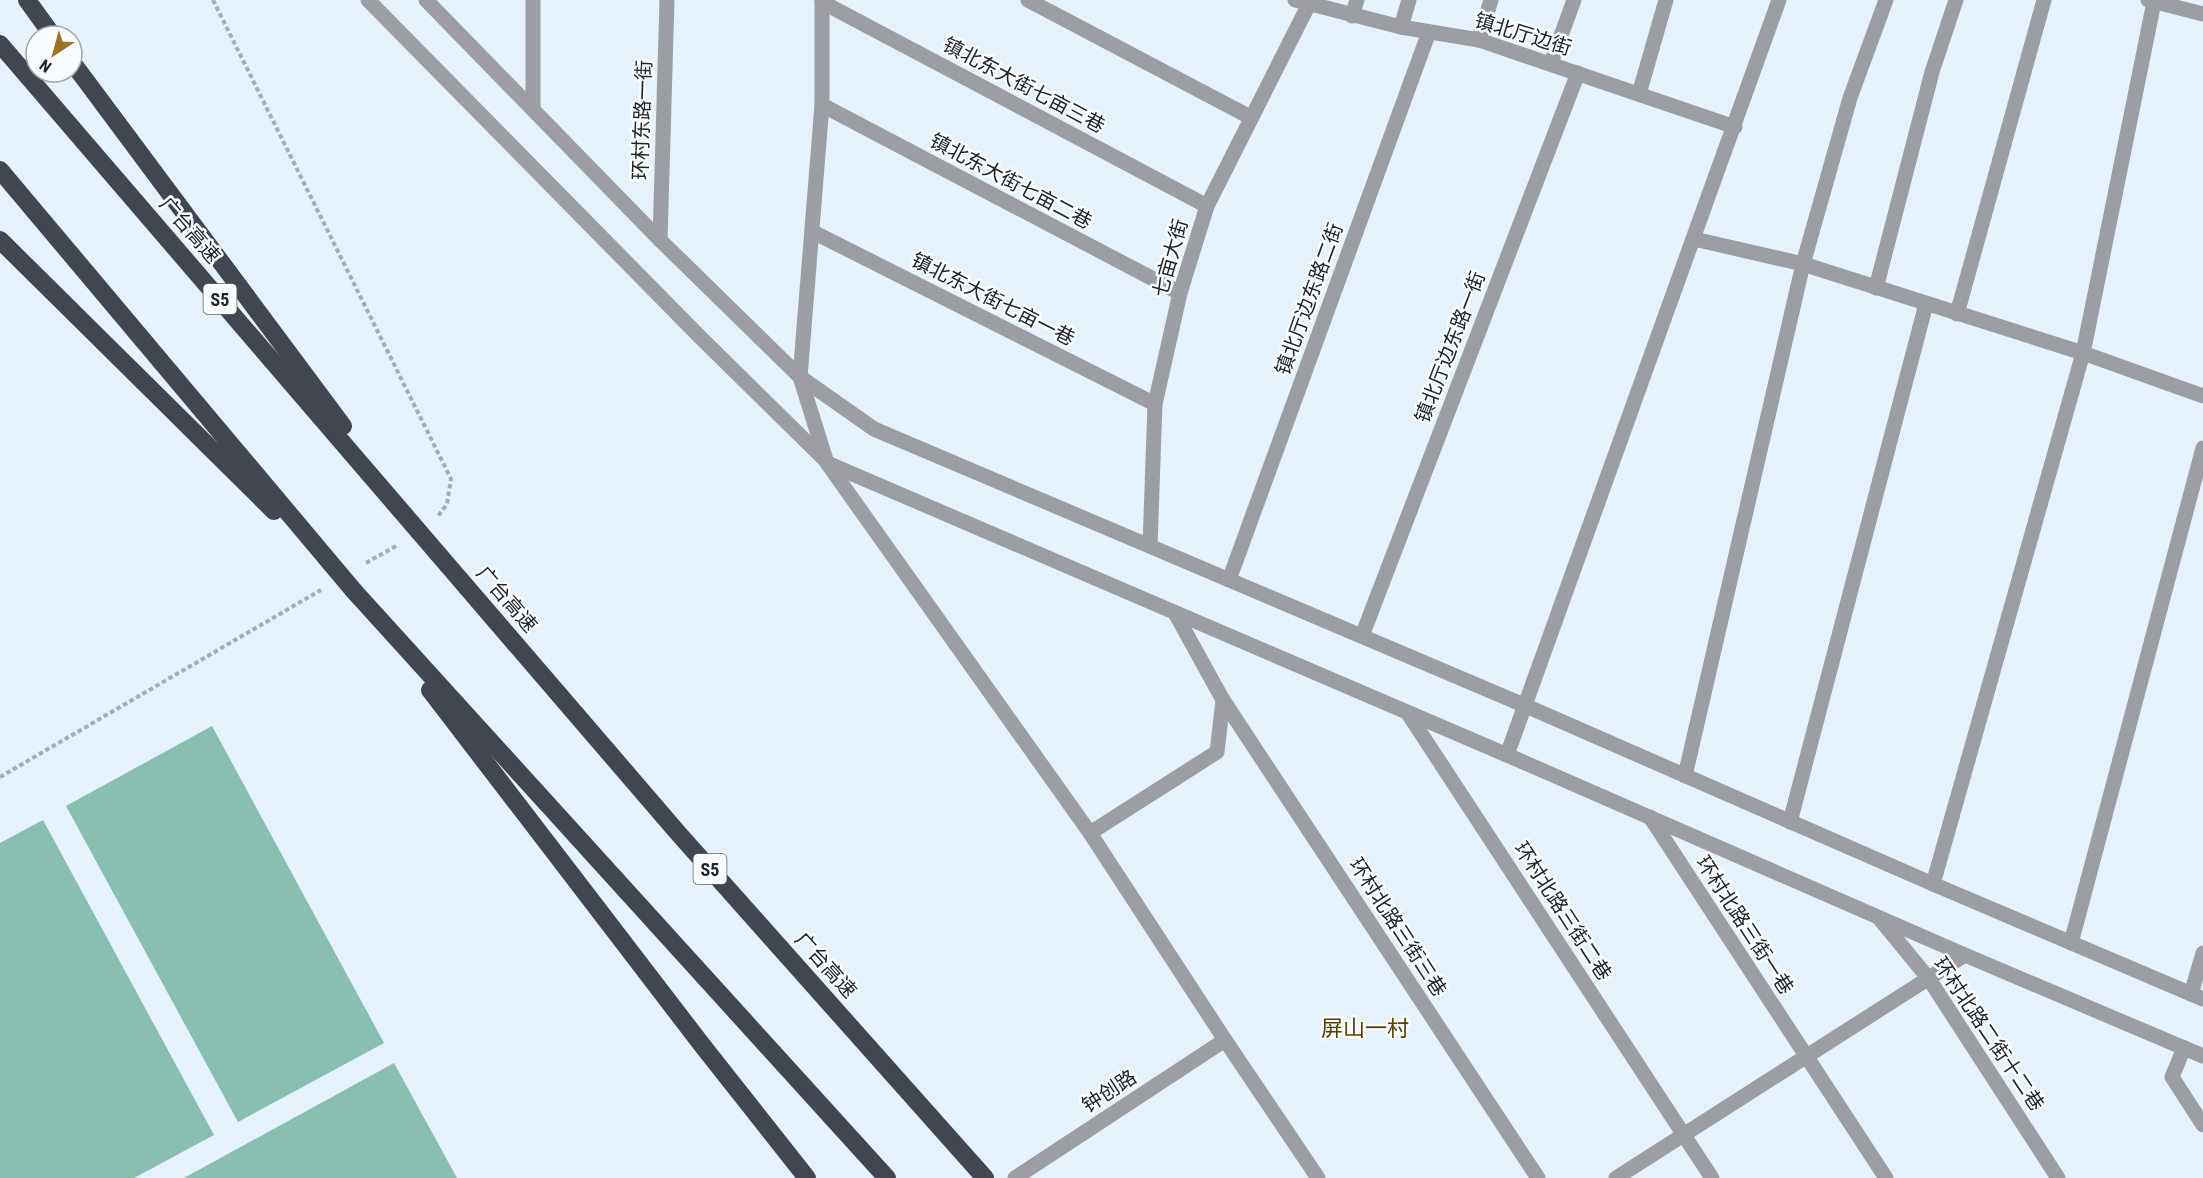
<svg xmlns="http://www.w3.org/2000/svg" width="2203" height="1178" font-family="'Roboto Condensed','Noto Sans SC',sans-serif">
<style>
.water{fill:#88bfb1}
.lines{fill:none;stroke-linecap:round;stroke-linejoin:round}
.path{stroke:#a4aeb6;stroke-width:4;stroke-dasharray:4.5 3;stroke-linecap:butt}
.service{stroke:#9d9ea4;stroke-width:15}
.minor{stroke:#9d9ea4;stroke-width:15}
.tertiary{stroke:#9d9ea4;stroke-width:15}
.motorway{stroke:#424650;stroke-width:18}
.motorway-bridge{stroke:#424650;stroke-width:18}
.labels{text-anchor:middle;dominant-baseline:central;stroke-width:5;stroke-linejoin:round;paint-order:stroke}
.shield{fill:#fafdff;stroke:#616668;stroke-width:1.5}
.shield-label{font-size:18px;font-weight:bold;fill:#202528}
.street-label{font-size:20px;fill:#202528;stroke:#fafdff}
.quarter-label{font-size:22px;fill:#593f00;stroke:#fafdff}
</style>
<rect width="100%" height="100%" fill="#e5f1fb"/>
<!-- water -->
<g class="water">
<polygon points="212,726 384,1043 238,1122 66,806"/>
<polygon points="43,820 214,1135 134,1178 0,1178 0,843"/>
<polygon points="394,1063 457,1178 184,1178"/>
</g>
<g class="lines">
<!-- path -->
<g class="path">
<polyline points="213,0 451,479 447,504 438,516"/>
<polyline points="366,563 396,546"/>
<polyline points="0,777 321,590"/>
</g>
<!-- service -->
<g class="service">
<polyline points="533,0 533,109"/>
<polyline points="1028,0 1250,117"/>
<polyline points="822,2 1207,206"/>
<polyline points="1352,16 1357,0"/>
<polyline points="1401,27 1409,0"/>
<polyline points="1479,40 1491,0"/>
<polyline points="1551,63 1574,0"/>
<polyline points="1639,94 1666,0"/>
<polyline points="822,105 1180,293"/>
<polyline points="813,232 1155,404"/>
<polyline points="1694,239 1803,264 2083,353 2203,396"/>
<polyline points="660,240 667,0"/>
<polyline points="1876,288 1932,72 1956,0"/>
<polyline points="1957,314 2044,0"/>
<polyline points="1229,580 1429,32"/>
<polyline points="1362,636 1578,73"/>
<polyline points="1223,700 1538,1178"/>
<polyline points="1407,712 1712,1178"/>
<polyline points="1685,776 1803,264 1850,98 1886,0"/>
<polyline points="1650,817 1886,1178"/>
<polyline points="1790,822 1926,304"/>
<polyline points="1933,884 2083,353 2154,2"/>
<polyline points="1879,918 1929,979 2058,1178"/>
<polyline points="2071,943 2203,448"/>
<polyline points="2184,1048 2172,1077 2203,1125"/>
</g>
<!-- minor -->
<g class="minor">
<polyline points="822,0 822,105 800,377 874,429 1526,706 1933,884 2203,999"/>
<polyline points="1295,0 1401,27 1479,40 1735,127"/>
<polyline points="2148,0 2203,14"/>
<polyline points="827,463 1507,755 1965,955 2203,1056"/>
<polyline points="1150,546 1155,404 1180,293 1207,206 1309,4"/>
<polyline points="1507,755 1779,0"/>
<polyline points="1090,833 1217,752 1223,700 1175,613"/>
<polyline points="2191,994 2203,953"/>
<polyline points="1225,1040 1318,1178"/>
<polyline points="1616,1178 1965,955"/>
</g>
<!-- tertiary -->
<g class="tertiary">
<polyline points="368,0 700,337 825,460"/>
<polyline points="426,0 660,240 800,377 827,463 1090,833 1225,1040 1015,1178"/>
</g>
<!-- motorway -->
<g class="motorway">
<polyline points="27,0 53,36"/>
<polyline points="439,555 678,833 985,1178"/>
<polyline points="354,591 887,1178"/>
<polyline points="430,690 702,1045 807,1178"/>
</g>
<!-- motorway-bridge -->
<g class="motorway-bridge">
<polyline points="0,44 439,555"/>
<polyline points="72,62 343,426"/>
<polyline points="0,170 354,591"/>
<polyline points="0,240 274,511"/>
</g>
</g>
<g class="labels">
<!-- shield labels -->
<g class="shield">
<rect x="203.5" y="284" width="33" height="30" rx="4.5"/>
<rect x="693.5" y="854" width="33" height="30" rx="4.5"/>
</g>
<g class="shield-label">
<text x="220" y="299">S5</text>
<text x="710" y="869">S5</text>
</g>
<!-- street labels -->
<g class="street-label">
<text transform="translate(1523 34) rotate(17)">镇北厅边街</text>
<text transform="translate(1024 85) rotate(28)">镇北东大街七亩三巷</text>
<text transform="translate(642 120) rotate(-88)">环村东路一街</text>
<text transform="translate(1011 181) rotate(28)">镇北东大街七亩二巷</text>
<text transform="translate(190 230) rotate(49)">广台高速</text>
<text transform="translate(1170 258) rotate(-74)">七亩大街</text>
<text transform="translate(993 299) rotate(27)">镇北东大街七亩一巷</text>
<text transform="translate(1309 299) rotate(-70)">镇北厅边东路二街</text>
<text transform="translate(1450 347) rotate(-69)">镇北厅边东路一街</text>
<text transform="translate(507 599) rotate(49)">广台高速</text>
<text transform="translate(1563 911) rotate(57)">环村北路三街二巷</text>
<text transform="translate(1745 925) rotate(57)">环村北路三街一巷</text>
<text transform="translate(1398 927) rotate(57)">环村北路三街三巷</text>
<text transform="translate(826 965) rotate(48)">广台高速</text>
<text transform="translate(1989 1034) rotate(56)">环村北路二街十二巷</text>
<text transform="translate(1109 1091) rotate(-33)">钟创路</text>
</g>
<!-- quarter labels -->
<g class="quarter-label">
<text x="1365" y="1028">屏山一村</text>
</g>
</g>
<!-- north arrow -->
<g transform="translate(54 54) rotate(216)"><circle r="28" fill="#fafdff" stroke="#a3a7a9" stroke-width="1.5"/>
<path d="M0-4.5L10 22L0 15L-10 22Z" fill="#9b7521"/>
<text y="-9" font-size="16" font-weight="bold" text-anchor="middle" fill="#202528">N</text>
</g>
</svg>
